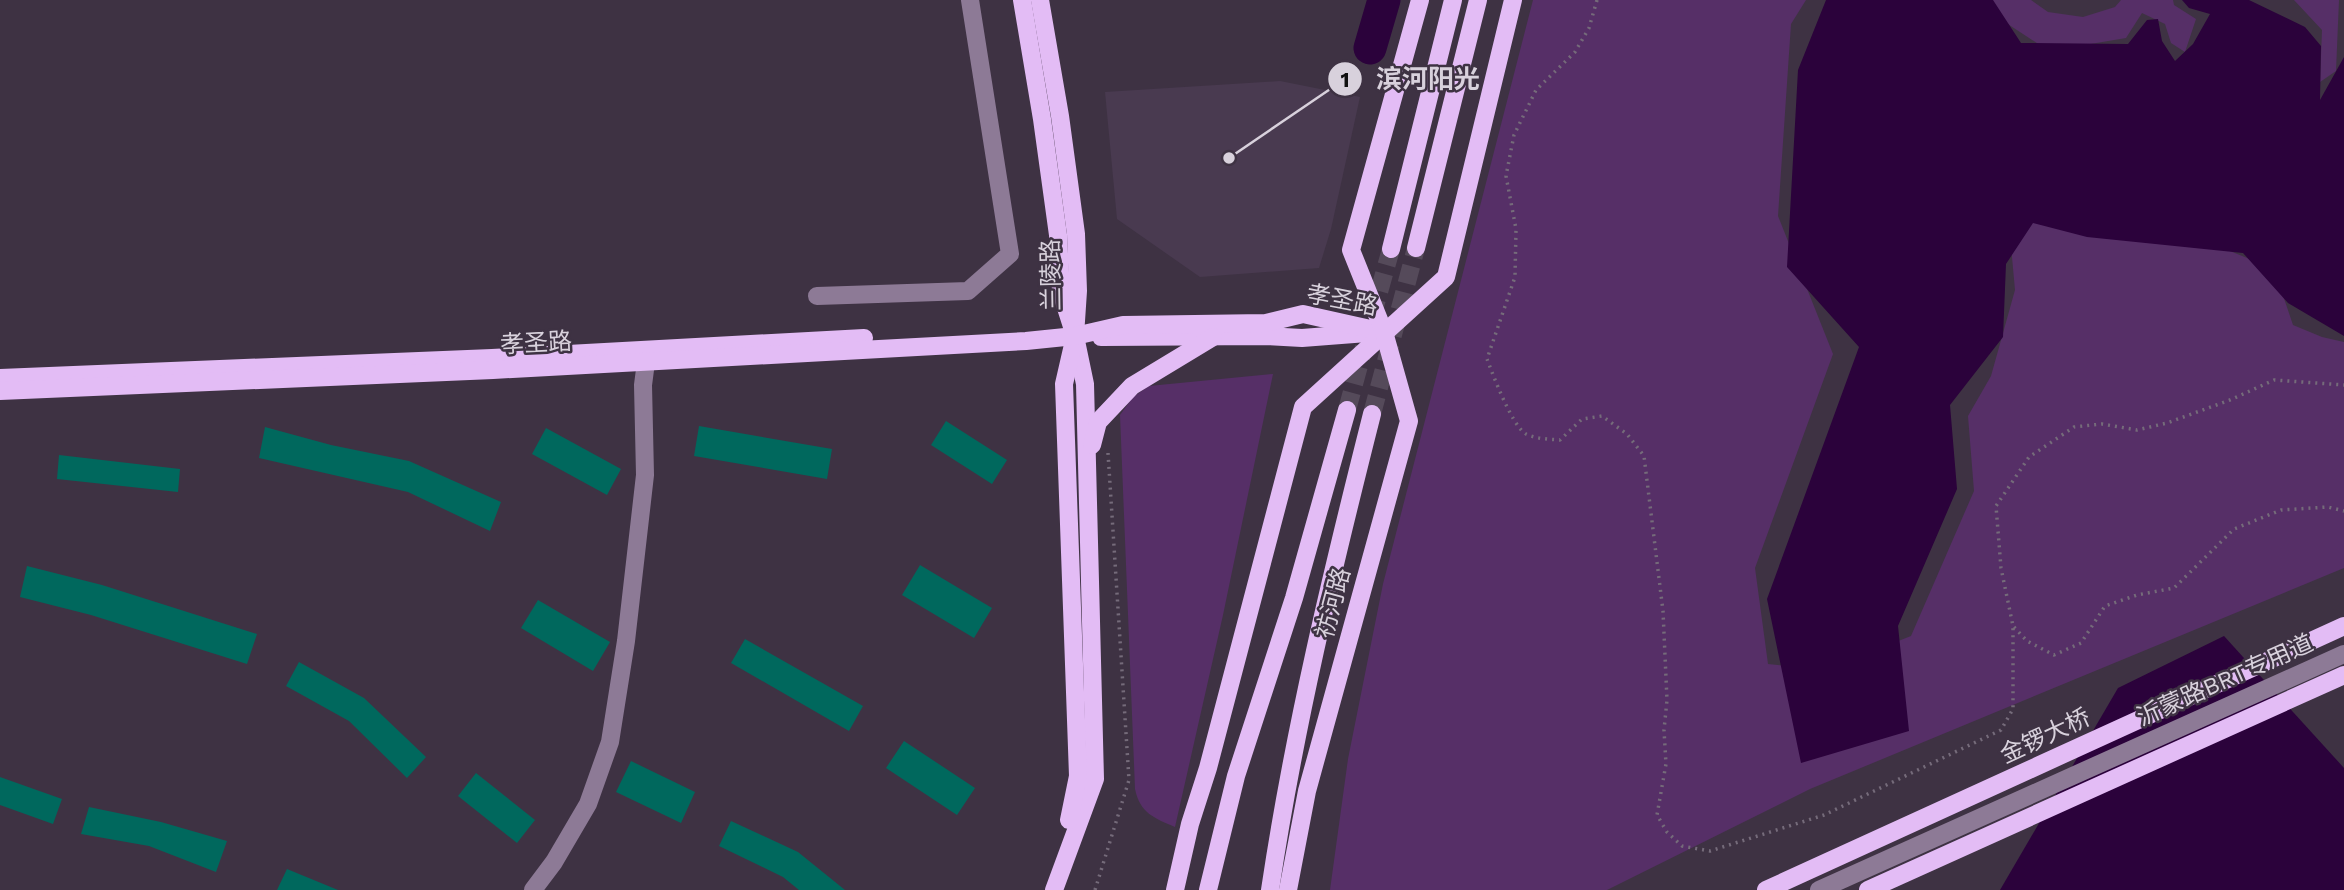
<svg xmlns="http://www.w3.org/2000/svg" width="2344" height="890" font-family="'Work Sans','Noto Sans SC',sans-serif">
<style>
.built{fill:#493a50}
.green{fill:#562f67}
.water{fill:#2b023b}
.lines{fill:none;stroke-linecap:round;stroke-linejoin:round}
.river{stroke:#2b023b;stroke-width:33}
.building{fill:#00685d}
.major-tunnel{stroke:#554a5a;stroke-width:18;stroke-dasharray:18 9;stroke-linecap:butt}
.path{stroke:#756b7a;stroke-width:3.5;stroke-dasharray:2 5;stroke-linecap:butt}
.minor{stroke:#8d7a96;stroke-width:18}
.major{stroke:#e3bcf5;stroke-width:18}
.labels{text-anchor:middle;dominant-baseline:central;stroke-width:5;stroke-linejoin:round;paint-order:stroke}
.street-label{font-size:24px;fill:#d8d1dc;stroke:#3e3243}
.leader{fill:none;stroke:#d8d1dc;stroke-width:2.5}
.callout-dot{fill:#d8d1dc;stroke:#3e3243;stroke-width:2.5}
.mark-label{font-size:21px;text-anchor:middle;font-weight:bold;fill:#111}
.callout-label{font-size:26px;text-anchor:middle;font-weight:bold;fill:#d8d1dc;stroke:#3e3243;stroke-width:5;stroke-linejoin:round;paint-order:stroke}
</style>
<rect width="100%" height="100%" fill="#3e3243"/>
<!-- built -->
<polygon class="built" points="1280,81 1360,97 1331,229 1319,268 1200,277 1117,219 1105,92"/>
<!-- green -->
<g class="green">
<polygon points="1533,0 1806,0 1791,24 1778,216 1833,354 1755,568 1768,664 1825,670 1911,636 1974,491 1968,416 1991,376 2015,290 2010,235 2029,209 2149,218 2274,269 2293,325 2322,337 2344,342 2344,568 1810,789 1607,890 1330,890 1348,759 1383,584"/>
<polygon points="1985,0 2031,0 2048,12 2083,17 2115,7 2121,0 2173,0 2174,5 2196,19 2185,52 2171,43 2165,24 2142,13 2126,38 2049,51 1988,11"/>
<polygon points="2294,0 2339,0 2336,71 2320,82 2322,30"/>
<path d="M 1273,374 L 1223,615 L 1175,827 C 1154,818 1140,813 1135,789 L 1120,415 L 1133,397 L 1149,386 Z"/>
</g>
<!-- water -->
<g class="water">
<polygon points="1826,0 1993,0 2021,43 2128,44 2147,20 2158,19 2162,41 2175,61 2193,44 2210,14 2189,8 2182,0 2249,0 2305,27 2321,46 2320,100 2344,57 2344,336 2288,303 2243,253 2087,237 2033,223 2006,264 2003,337 1950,405 1957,489 1898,626 1909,731 1801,763 1767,599 1859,347 1787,267 1798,70"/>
<polygon points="2224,636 2344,768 2344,890 2000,890 2118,688"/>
</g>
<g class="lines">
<!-- river -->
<polyline class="river" points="1370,48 1384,0"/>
</g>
<!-- building -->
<g class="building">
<polygon points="946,421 1007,460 992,484 931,445"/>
<polygon points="699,426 832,449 827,479 694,456"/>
<polygon points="265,427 331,445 409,461 501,502 490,531 408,492 259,458"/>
<polygon points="546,428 621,469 607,495 532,454"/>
<polygon points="59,455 180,469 178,492 57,479"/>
<polygon points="920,565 992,608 974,638 902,595"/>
<polygon points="27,566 102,585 257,634 247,664 91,615 20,597"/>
<polygon points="538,600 610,642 593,671 521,628"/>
<polygon points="745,639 863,706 849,731 731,663"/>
<polygon points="299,662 364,698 426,757 407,778 349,721 286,686"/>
<polygon points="904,741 975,788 957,815 886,768"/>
<polygon points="631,761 695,792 681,823 616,792"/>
<polygon points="476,773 535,820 517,843 458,796"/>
<polygon points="0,777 62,799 53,824 0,805"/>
<polygon points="89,807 161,822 227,841 216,872 149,846 81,834"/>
<polygon points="731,821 798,852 845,890 799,890 783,877 719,846"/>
<polygon points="287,869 338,890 277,890"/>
</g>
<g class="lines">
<!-- major-tunnel -->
<g class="major-tunnel">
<polyline points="1372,317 1391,249"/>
<polyline points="1347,410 1364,347"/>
<polyline points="1372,414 1416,248"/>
</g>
<!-- path -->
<g class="path">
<path d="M 1597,0 L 1589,28 L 1575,52 L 1536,90 L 1514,135 L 1506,176 L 1516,229 L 1515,277 L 1487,359 C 1493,375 1512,426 1526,434 C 1536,439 1548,439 1560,440 L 1582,419 L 1602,416 L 1627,434 L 1644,456 L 1663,611 L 1667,700 L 1664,730 L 1666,764 L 1657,815 L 1667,832 L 1682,846 L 1710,851 L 1824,815 L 2001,730 L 2013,709 L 2013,626 L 2001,568 L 1996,506 L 2029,457 L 2074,427 L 2102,424 L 2137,430 L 2167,423 L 2230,400 L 2274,380 L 2344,385"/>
<polyline points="2014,627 2027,641 2054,655 2081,643 2105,606 2137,595 2174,588 2234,529 2281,510 2328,507 2344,511"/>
<polyline points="1095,890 1129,780 1108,453"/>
</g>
<!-- minor -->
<g class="minor">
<polyline points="817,296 968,291 1010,254 970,0"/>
<polyline points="533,890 554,862 588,804 610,742 626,641 645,475 643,385 646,362"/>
<polyline points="1819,890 2344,654"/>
</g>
<!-- major -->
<g class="major">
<polyline points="1022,0 1042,119 1058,235 1061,292 1075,336 1085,384 1095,779 1054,890"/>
<polyline points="1040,0 1060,116 1076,234 1078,291 1075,336 1064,384 1078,776 1069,820"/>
<polyline points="1416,248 1478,0"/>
<polyline points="1391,249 1453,0"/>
<polyline points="1101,337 1266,336 1302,338 1367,333"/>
<polyline points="0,378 492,358 864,338"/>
<polyline points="0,391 493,370 1026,341 1075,336 1123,325 1266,323 1303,314 1384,332"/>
<polyline points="1092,445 1098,422 1132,386 1213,337"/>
<polyline points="1175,890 1190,824 1208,768 1303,407 1446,277 1513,0"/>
<polyline points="1208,890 1236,776 1294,598 1347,410"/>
<path d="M 1270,890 C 1294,729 1332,572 1372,414"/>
<polyline points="1288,890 1307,791 1409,421 1384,332 1351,250 1420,0"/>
<polyline points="1766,890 2344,626"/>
<polyline points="1868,890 2344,675"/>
</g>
</g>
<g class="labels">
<!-- street labels -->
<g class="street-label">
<text transform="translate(1051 275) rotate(-91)">兰陵路</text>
<text transform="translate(1342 300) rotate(11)">孝圣路</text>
<text transform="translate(536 343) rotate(-3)">孝圣路</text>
<text transform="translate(1333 603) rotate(-75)">祊河路</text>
<text transform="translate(2225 680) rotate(-24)">沂蒙路BRT专用道</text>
<text transform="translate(2045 736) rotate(-25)">金锣大桥</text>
</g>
</g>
<!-- callouts -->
<path class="leader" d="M1229 158L1345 79"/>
<g class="callout-dot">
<circle cx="1229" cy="158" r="7"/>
<circle cx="1345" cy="79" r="18"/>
</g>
<g class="mark-label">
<text x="1345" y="87">1</text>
</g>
<g class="callout-label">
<text x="1428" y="88">滨河阳光</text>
</g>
</svg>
